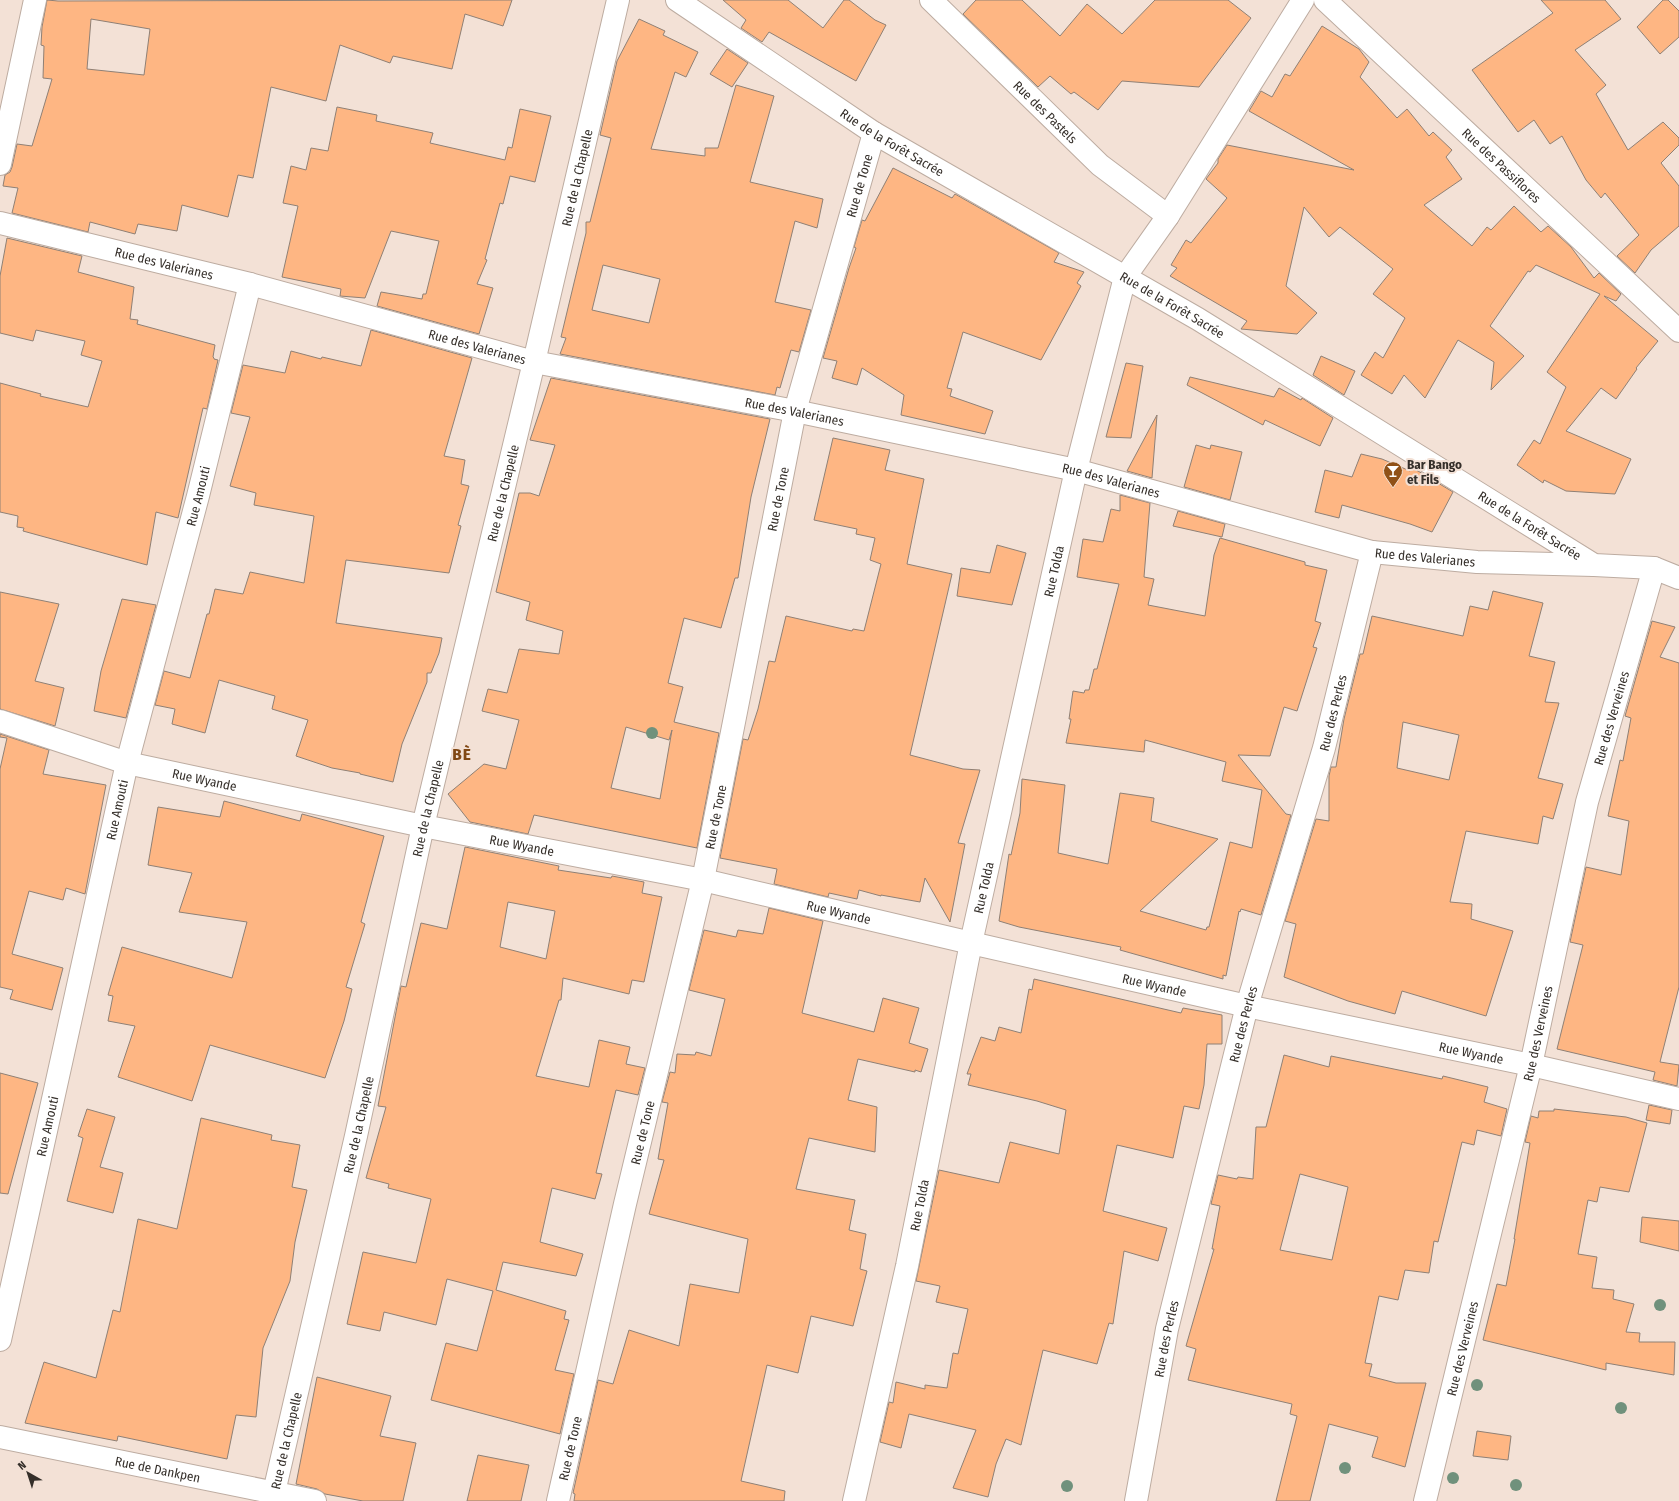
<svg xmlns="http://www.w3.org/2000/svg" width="1679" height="1501" font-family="'Fira Sans Condensed',sans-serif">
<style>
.building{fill:#feb683;stroke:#8f8075;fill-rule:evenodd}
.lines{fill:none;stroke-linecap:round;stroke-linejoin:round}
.street-casing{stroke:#bdaca1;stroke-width:24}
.street{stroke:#fff;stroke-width:22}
.tree{fill:#70917c}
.labels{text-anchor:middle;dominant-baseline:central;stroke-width:4;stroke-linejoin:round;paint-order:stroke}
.street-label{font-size:13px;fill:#352f2a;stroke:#f3e1d6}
.poi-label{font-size:13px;font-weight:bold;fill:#352f2a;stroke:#f3e1d6;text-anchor:start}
.district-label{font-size:17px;font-weight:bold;letter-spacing:1px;fill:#804713;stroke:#f3e1d6}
</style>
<rect width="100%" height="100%" fill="#f3e1d6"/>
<!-- building -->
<g class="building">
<path d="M 47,0 L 58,1 L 512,0 L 503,26 L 465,14 L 452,69 L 393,56 L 390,63 L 340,45 L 326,101 L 271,87 L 253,178 L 238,175 L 228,217 L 182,205 L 177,231 L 138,224 L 135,234 L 90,222 L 88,232 L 12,213 L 18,188 L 3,186 L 5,175 L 10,172 L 12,167 L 17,144 L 32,146 L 52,79 L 43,78 L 44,46 L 41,45 L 42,27 ZM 91,19 L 150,29 L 144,75 L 87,69 Z"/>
<polygon points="723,0 788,0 823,28 844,0 849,0 875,20 886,25 856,81 769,32 762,42 741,28 746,20"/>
<polygon points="976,0 1022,0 1060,36 1087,4 1122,34 1155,0 1228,0 1251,18 1199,87 1122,81 1098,110 1074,92 1071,94 1050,76 1038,87 963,14"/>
<polygon points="1541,0 1605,0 1621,19 1575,50 1606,85 1596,94 1628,150 1663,122 1679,138 1679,145 1661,163 1679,186 1679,226 1651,250 1635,273 1617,256 1639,235 1605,193 1601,198 1586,180 1562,136 1550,144 1534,120 1518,132 1472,70 1553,13"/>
<polygon points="1663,0 1668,0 1679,11 1679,37 1660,54 1637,27"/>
<path d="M 639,19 L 665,31 L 663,35 L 698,52 L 686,77 L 675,72 L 651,149 L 705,156 L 705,148 L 718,148 L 736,85 L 774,96 L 750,182 L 823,199 L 817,228 L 795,221 L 775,302 L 811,310 L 799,352 L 791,350 L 780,388 L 777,387 L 775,395 L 560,354 L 566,338 L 561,337 L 586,233 L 586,222 L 590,222 L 611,138 L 600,135 L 617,61 ZM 603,265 L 660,279 L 649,323 L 592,310 Z"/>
<polygon points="1322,26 1359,49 1369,62 1360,77 1397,118 1407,109 1429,136 1433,132 1452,150 1446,157 1462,179 1424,205 1472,246 1487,227 1491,230 1514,206 1541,232 1548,226 1571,247 1594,278 1599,273 1621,294 1616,301 1604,296 1658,341 1636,368 1637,369 1616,399 1601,388 1566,431 1631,459 1615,494 1566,491 1544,480 1543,483 1517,465 1534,440 1540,444 1566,387 1547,372 1600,294 1536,265 1530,272 1528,271 1490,326 1524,356 1491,390 1494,362 1458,340 1425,398 1404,375 1392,394 1361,375 1375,352 1383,358 1405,318 1373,294 1393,269 1340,227 1329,237 1304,207 1286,286 1317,313 1297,334 1241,329 1247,321 1170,276 1177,268 1171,265 1186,240 1191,243 1227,198 1206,179 1218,163 1218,159 1227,145 1354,170 1249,111 1261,91 1272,97 1285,74 1290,76"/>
<polygon points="727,49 748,63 732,87 710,74"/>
<polygon points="337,107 377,115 376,121 433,133 430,143 505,160 508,147 512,148 520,109 551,116 535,182 510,176 503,204 500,203 485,259 487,260 477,284 493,288 479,334 377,306 381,292 422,299 423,294 426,294 439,241 391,231 365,298 340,296 341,289 282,277 298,206 283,203 291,166 306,170 311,148 328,151"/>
<polygon points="893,168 952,198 955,194 1059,253 1054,262 1084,272 1077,283 1081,286 1041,360 963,332 947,388 952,389 950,396 993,411 985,434 901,415 904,395 862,368 857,385 832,378 837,361 823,358 849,268 856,248 854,247 862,220 865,221"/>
<polygon points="7,238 82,256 78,272 134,287 130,319 138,320 137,324 215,345 213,357 214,358 214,359 218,360 207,409 203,408 178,518 156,512 147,565 23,531 24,528 17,527 18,516 0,512 0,383 41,394 40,396 88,407 102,361 81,355 85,341 36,330 33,341 0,333 0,276"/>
<polygon points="371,330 472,358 444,456 465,460 461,484 469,486 458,525 461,526 449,573 346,560 336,623 442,638 439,653 431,673 427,673 427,682 402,744 393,782 360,774 360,773 332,768 296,756 308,720 272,709 275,696 219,680 205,733 172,724 175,709 155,705 164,671 190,678 207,614 209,614 215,589 243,594 250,572 304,583 314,516 254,505 256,493 230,486 250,417 231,413 243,365 285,373 291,351 321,359 322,357 361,366"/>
<polygon points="1321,356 1355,371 1344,395 1313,375"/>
<polygon points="1126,363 1143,366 1131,438 1106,437"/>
<polygon points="1190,377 1274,397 1279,388 1301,400 1302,398 1333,418 1320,446 1265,420 1263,425 1187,385"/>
<path d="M 551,378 L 770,419 L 751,497 L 738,578 L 735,578 L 721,628 L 684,618 L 668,683 L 683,687 L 674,722 L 719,733 L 697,848 L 534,815 L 528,834 L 470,822 L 448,794 L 484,764 L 506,769 L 519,720 L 482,711 L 488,689 L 507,693 L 519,649 L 559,654 L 563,631 L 526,620 L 530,602 L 496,592 L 519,493 L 530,493 L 539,496 L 555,445 L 530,440 ZM 626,727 L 669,740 L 672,730 L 660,799 L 611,788 Z"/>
<polygon points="1157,415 1152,478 1127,471"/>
<polygon points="833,438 890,450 885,470 924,479 907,564 952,574 910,755 963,769 980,770 958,843 965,844 950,922 925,878 920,902 881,895 881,896 859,890 857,899 829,893 828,897 774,884 777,869 720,858 743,739 748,740 758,709 769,661 775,662 786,616 852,631 853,629 864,631 881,564 870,560 875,538 856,534 857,529 814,520"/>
<polygon points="1196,445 1210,449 1211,445 1242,452 1230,500 1184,487"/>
<polygon points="1361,454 1382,459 1410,471 1411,468 1418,471 1453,492 1432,532 1410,524 1342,505 1339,518 1315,512 1325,470 1352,477"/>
<polygon points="1120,495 1150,503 1144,577 1154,579 1148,605 1205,616 1214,555 1220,538 1305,562 1305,565 1327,570 1315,621 1321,623 1313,647 1317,648 1297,711 1284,707 1270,756 1238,755 1286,814 1291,815 1261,915 1241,909 1240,912 1239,911 1226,976 1223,975 1223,979 1120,950 1121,947 1019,927 999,921 1009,854 1011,855 1020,813 1022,779 1065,785 1058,853 1108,864 1120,793 1154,798 1151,821 1218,839 1140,911 1206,930 1207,927 1209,927 1230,842 1252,848 1262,790 1222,781 1226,762 1145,740 1144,752 1066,743 1071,719 1069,719 1073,691 1084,693 1085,690 1089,690 1094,669 1097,669 1119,584 1077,577 1083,539 1103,542 1111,509 1120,511"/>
<polygon points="1178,511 1225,524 1222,537 1173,526"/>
<polygon points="997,545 1026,553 1012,605 957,596 961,568 990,573"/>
<path d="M 1493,591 L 1543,603 L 1529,656 L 1555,662 L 1545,702 L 1559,703 L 1538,778 L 1563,784 L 1553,819 L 1543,816 L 1538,844 L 1466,831 L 1450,902 L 1472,904 L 1471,919 L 1513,931 L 1486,1016 L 1402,991 L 1395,1014 L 1348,1001 L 1284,977 L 1296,924 L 1285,921 L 1316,819 L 1329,821 L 1329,776 L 1331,767 L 1336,767 L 1344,719 L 1360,654 L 1363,654 L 1372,616 L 1463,636 L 1470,606 L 1488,610 ZM 1403,722 L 1459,735 L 1449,780 L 1397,768 Z"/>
<polygon points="0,592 59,604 35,681 64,688 55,726 0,709"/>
<polygon points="122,599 156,605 126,718 94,711 101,671"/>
<polygon points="1652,621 1675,627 1660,657 1679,663 1679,987 1660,1062 1679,1065 1677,1086 1653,1080 1655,1072 1557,1049 1583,945 1570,942 1586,867 1621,875 1629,821 1608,816 1620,760 1623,761 1631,718 1625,716"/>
<polygon points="0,734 49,750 43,774 106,785 85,894 66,888 63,900 29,891 12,954 63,968 52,1010 10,999 13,990 0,987 0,769 7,738 0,737"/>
<polygon points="224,801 300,821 302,814 384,836 361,922 365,924 346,987 352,989 344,1021 325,1078 210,1045 192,1101 118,1077 135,1026 108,1021 113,996 108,995 122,947 232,978 247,922 179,912 192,873 148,865 158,807 220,817"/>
<path d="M 465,847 L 559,866 L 558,870 L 611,878 L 612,876 L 644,882 L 642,893 L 662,897 L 644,982 L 632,980 L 629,994 L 563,978 L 561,1000 L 559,1000 L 536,1076 L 589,1087 L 599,1040 L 630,1047 L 626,1064 L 645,1068 L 638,1095 L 616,1090 L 596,1173 L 602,1174 L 595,1199 L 552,1188 L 540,1242 L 583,1254 L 576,1276 L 503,1262 L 496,1290 L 566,1311 L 564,1319 L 569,1320 L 555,1370 L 574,1374 L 560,1434 L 431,1400 L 446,1343 L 477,1351 L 493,1291 L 447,1279 L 436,1325 L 384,1312 L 380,1331 L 347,1324 L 363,1252 L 416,1263 L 431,1199 L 388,1188 L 389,1184 L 366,1178 L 386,1107 L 378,1106 L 401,986 L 406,987 L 421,923 L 447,929 ZM 508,902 L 555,911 L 546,959 L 500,947 Z"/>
<polygon points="769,908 823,921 802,1013 874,1032 883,998 919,1008 909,1043 928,1049 921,1072 915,1070 915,1072 858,1059 848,1100 877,1107 875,1152 809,1138 796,1189 855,1200 849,1230 866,1234 860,1269 867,1271 853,1326 811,1316 798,1373 767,1365 741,1481 785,1491 784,1501 574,1501 575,1494 573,1493 598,1380 613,1384 629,1330 679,1346 690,1284 739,1293 748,1239 649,1214 664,1160 658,1159 668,1103 662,1102 670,1072 675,1073 677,1054 695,1055 696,1052 711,1056 725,999 689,990 704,930 736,937 738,930 763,934"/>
<polygon points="1034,979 1181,1013 1183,1008 1222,1015 1222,1044 1207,1044 1204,1085 1199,1109 1184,1106 1173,1158 1117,1145 1103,1211 1167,1228 1158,1261 1124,1251 1113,1324 1109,1323 1097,1364 1043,1350 1021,1445 1006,1439 996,1464 988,1497 953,1488 976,1430 909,1414 901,1448 880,1442 889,1402 893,1403 896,1382 925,1389 925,1385 947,1388 953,1353 958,1354 968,1309 936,1302 940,1286 916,1281 939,1170 999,1183 1010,1142 1059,1154 1066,1110 1037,1101 968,1085 971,1074 967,1074 981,1037 995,1041 999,1027 1021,1033 1029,989 1032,990"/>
<path d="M 1284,1055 L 1329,1067 L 1331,1056 L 1442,1079 L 1443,1076 L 1488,1087 L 1484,1102 L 1507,1109 L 1501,1136 L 1477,1130 L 1474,1145 L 1462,1142 L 1438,1242 L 1434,1241 L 1429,1273 L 1405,1270 L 1398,1300 L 1379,1296 L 1365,1363 L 1372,1364 L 1369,1376 L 1396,1383 L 1426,1383 L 1405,1467 L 1372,1457 L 1378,1437 L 1329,1424 L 1310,1501 L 1276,1501 L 1297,1416 L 1290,1414 L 1292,1404 L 1188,1380 L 1196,1349 L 1186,1346 L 1214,1249 L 1212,1249 L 1220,1206 L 1211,1204 L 1218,1175 L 1237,1179 L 1238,1177 L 1253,1179 L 1256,1127 L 1266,1127 ZM 1300,1174 L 1348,1187 L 1332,1260 L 1280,1250 Z"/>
<polygon points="0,1073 38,1083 8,1194 0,1193"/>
<polygon points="1649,1105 1672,1110 1670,1124 1646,1120"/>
<polygon points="87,1109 115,1117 100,1167 123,1173 113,1213 67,1201 83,1138 78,1136"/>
<polygon points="1554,1109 1626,1117 1647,1123 1629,1192 1600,1187 1597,1202 1588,1200 1578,1254 1597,1257 1592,1288 1614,1290 1613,1299 1634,1304 1626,1332 1640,1333 1639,1342 1675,1342 1674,1375 1606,1363 1606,1370 1483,1340 1497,1284 1506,1286 1515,1239 1514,1239 1530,1143 1525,1142 1531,1116 1538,1118 1539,1111 1554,1111"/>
<polygon points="201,1118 272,1135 271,1140 300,1145 292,1187 307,1190 295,1242 290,1281 263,1348 256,1417 236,1415 227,1459 118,1436 117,1441 25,1423 44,1362 96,1378 113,1310 120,1312 138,1219 177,1229"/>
<polygon points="1642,1217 1679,1221 1679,1251 1640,1242"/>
<polygon points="317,1377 391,1396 380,1436 416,1443 403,1501 363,1501 325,1494 317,1489 296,1484"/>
<polygon points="1477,1431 1511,1436 1508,1460 1473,1456"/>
<polygon points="478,1455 529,1465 521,1501 467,1501"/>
</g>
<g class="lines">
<defs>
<g id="street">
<path id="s1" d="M 677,0 L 874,133 L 1198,319 L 1594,565 L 1654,568 L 1679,578"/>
<path id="s2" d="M 931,0 L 1100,165 L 1168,216"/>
<path id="s3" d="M 1325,0 L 1679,331"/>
<polyline points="0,164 35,0"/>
<path id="s4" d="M 0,223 L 250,284 L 534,362 L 795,411 L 1076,470 L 1372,552 L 1477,562 L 1594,565"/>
<path id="s5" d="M 0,721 L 127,763 L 423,826 L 703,880 L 971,943 L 1247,1006 L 1531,1065 L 1679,1099"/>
<path id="s6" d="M 0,1340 L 127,763 L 198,496 L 250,284"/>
<path id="s7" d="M 0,1437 L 315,1501"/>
<path id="s8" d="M 272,1501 L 356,1136 L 423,826 L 534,362 L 618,0"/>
<path id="s9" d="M 558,1501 L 625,1204 L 703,880 L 795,411 L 874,133"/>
<path id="s10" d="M 854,1501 L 907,1266 L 971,943 L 1076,470 L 1125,277 L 1168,216 L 1303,0"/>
<path id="s11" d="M 1136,1501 L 1167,1329 L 1247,1006 L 1324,748 L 1372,552"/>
<path id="s12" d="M 1425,1501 L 1531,1065 L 1587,802 L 1654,568"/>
</g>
</defs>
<!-- street casing -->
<use href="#street" class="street-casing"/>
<!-- street -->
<use href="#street" class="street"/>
</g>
<!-- trees -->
<g class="tree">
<circle cx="652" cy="733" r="6"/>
<circle cx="1660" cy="1305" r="6"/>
<circle cx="1477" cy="1385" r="6"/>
<circle cx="1621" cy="1408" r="6"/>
<circle cx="1345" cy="1468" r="6"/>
<circle cx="1453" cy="1478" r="6"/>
<circle cx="1516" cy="1485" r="6"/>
<circle cx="1067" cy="1486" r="6"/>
</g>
<!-- icons -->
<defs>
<symbol id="bar-pin" viewBox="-11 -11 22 30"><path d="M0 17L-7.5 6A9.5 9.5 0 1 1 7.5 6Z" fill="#905117" stroke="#f3e1d6"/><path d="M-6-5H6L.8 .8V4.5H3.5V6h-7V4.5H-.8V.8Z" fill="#fff"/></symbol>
</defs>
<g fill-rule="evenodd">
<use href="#bar-pin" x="1382" y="460" width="22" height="30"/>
</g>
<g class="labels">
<!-- street labels -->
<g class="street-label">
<text stroke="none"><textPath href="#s2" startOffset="160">Rue des Pastels</textPath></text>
<text stroke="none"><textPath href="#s1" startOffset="258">Rue de la Forêt Sacrée</textPath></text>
<text stroke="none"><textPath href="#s3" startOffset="242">Rue des Passiflores</textPath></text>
<text stroke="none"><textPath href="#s8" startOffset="1358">Rue de la Chapelle</textPath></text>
<text stroke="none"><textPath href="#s9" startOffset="1350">Rue de Tone</textPath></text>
<text stroke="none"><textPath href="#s4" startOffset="169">Rue des Valerianes</textPath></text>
<text stroke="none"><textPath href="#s1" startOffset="582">Rue de la Forêt Sacrée</textPath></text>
<text stroke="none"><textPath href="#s4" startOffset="493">Rue des Valerianes</textPath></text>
<text stroke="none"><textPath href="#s4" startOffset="817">Rue des Valerianes</textPath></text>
<text stroke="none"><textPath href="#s4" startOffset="1141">Rue des Valerianes</textPath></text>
<text stroke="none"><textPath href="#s8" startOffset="1034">Rue de la Chapelle</textPath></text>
<text stroke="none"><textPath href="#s6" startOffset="867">Rue Amouti</textPath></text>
<text stroke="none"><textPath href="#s9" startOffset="1026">Rue de Tone</textPath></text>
<text stroke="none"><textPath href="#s1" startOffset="1002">Rue de la Forêt Sacrée</textPath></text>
<text stroke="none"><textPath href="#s4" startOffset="1465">Rue des Valerianes</textPath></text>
<text stroke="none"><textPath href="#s10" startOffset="951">Rue Tolda</textPath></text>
<text stroke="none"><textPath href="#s11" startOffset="813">Rue des Perles</textPath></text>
<text stroke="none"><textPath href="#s12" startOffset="805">Rue des Verveines</textPath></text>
<text stroke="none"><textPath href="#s5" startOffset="213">Rue Wyande</textPath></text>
<text stroke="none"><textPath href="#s8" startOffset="710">Rue de la Chapelle</textPath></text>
<text stroke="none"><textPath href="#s6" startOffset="543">Rue Amouti</textPath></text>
<text stroke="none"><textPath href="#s9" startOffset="702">Rue de Tone</textPath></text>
<text stroke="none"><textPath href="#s5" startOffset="537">Rue Wyande</textPath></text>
<text stroke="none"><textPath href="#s10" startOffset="627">Rue Tolda</textPath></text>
<text stroke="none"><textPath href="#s5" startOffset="861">Rue Wyande</textPath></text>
<text stroke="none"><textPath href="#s5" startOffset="1185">Rue Wyande</textPath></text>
<text stroke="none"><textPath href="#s11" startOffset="489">Rue des Perles</textPath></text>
<text stroke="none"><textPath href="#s12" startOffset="481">Rue des Verveines</textPath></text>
<text stroke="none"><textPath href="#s5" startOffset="1509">Rue Wyande</textPath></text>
<text stroke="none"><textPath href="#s8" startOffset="386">Rue de la Chapelle</textPath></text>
<text stroke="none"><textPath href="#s6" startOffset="219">Rue Amouti</textPath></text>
<text stroke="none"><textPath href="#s9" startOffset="378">Rue de Tone</textPath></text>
<text stroke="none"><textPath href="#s10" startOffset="303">Rue Tolda</textPath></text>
<text stroke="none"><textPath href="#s11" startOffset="165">Rue des Perles</textPath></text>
<text stroke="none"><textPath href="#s12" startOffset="157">Rue des Verveines</textPath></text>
<text stroke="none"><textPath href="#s8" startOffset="62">Rue de la Chapelle</textPath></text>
<text stroke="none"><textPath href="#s9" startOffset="54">Rue de Tone</textPath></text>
<text stroke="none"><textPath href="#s7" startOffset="161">Rue de Dankpen</textPath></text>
</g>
<!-- poi labels -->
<g class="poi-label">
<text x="1407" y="464">Bar Bango<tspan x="1407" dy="15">et Fils</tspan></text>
</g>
<!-- district labels -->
<g class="district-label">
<text x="462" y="754">BÈ</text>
</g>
</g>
<!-- north arrow -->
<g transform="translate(28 1473) rotate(321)" stroke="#f3e1d6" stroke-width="3" paint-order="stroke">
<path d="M0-3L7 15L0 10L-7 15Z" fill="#352f2a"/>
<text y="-6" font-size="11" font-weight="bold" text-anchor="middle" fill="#352f2a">N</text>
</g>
</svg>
